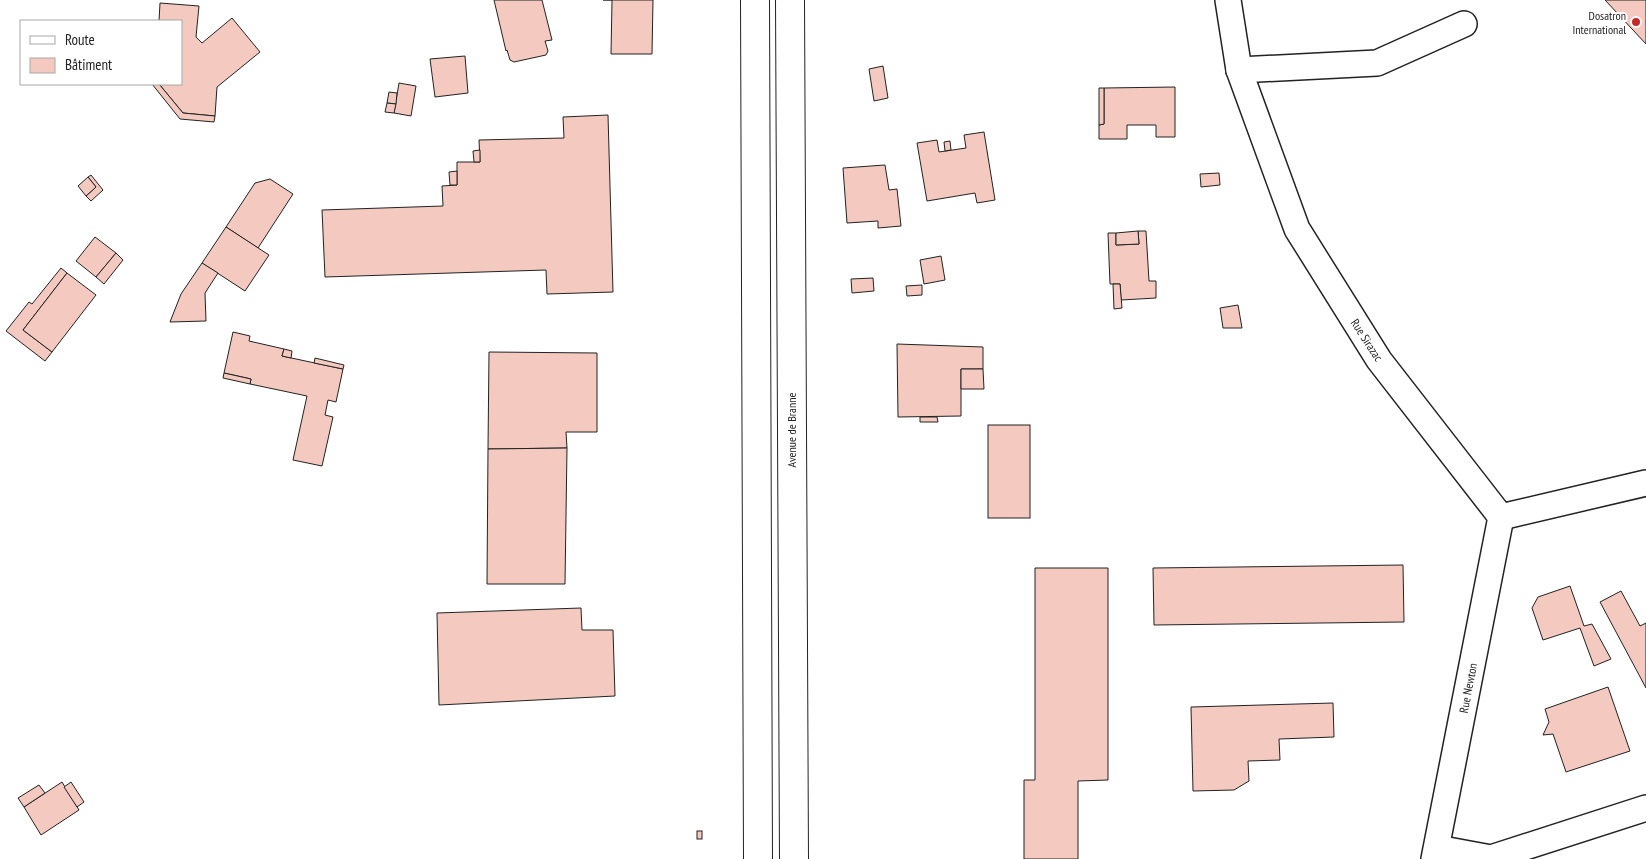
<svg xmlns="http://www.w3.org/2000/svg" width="1646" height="859" font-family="'PT Sans Narrow',sans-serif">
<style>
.building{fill:#f3c9c0;stroke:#222}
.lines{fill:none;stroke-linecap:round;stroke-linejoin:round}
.minor-casing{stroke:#222;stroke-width:28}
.primary-casing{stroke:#222;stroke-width:30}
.minor{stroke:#fff;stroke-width:25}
.primary{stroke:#fff;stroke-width:28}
.poi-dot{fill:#c62828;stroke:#fff;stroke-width:2}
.labels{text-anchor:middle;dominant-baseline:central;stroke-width:4;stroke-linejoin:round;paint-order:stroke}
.poi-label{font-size:12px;fill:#222;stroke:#fff;text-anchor:end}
.street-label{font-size:12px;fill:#222;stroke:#fff}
</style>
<rect width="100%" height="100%" fill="#fff"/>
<!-- building -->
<g class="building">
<polygon points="494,0 542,0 552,40 545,41 548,51 546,55 514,62 510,60 507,50 506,51"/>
<polygon points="603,0 653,0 652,54 611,54 612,0"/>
<polygon points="1605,0 1646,0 1646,44"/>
<polygon points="160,3 199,6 196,37 202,43 232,18 260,52 217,87 215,116 183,113 159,84 181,84 181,21 159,21"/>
<polygon points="465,56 468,93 435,97 430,59"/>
<polygon points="883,66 888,98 874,101 869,69"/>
<polygon points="399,83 416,86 411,116 394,113"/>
<polygon points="152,84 159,84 183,113 215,116 214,122 180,119"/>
<polygon points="1175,87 1175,137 1156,137 1156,125 1127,125 1127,139 1099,139 1099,125 1104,124 1104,88"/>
<polygon points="1099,88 1104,88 1104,124 1099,125"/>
<polygon points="389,92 397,93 396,104 387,103"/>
<polygon points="387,103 396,104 394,113 385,112"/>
<polygon points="608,115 613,292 547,294 546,270 325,277 322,210 443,206 442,186 457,185 457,162 480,162 479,140 564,138 563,117"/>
<polygon points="984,132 995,200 977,203 975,193 927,201 917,143 937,140 939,152 966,148 964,135"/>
<polygon points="950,141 951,150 945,151 944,142"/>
<polygon points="480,150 480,162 474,162 473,151"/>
<polygon points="885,165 889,190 897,189 901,226 878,228 878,221 847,223 843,168"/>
<polygon points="457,171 457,185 450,185 449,172"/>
<polygon points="1219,173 1220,185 1201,187 1200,174"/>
<polygon points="91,175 103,190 91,201 86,196 96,187 88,177"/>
<polygon points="88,177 96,187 86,196 78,186"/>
<polygon points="270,179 293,194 258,248 226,227 255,183"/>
<polygon points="226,227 269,255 245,291 202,263"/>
<polygon points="1138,231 1146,231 1149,281 1156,281 1156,298 1121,300 1120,284 1110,284 1108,233 1116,233 1116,245 1139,244"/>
<polygon points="1138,231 1139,244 1116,245 1116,233"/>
<polygon points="95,237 116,253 96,277 76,261"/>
<polygon points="116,253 123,260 104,284 96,277"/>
<polygon points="941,256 945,280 924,284 920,260"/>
<polygon points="202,263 218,273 205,293 206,321 170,322 181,294"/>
<polygon points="61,268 67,273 23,330 52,352 45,361 6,331 29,302 32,304"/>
<polygon points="67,273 96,295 52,352 23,330"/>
<polygon points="873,278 874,291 852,293 851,279"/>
<polygon points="1113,284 1120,284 1122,308 1114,309"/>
<polygon points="922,285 922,295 907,296 906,286"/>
<polygon points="1238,305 1242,328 1223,328 1220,308"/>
<polygon points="233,332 250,336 249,341 284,349 282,356 343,369 336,402 328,400 325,415 333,417 322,466 293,460 307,396 250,384 251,379 224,373"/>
<polygon points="897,344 983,347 983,369 961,369 961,416 898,417"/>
<polygon points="284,349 292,351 291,358 282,356"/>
<polygon points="489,352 597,353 597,432 566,432 567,448 488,449"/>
<polygon points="315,358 344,365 343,369 314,363"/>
<polygon points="961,369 983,369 984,389 961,389"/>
<polygon points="224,373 251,379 250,384 223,378"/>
<polygon points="920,417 937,417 938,422 920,422"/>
<rect x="988" y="425" width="42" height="93"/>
<polygon points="567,448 565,584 487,584 488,449"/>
<polygon points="1403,565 1404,622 1154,625 1153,568"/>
<polygon points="1035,568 1108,568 1108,780 1078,781 1078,859 1024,859 1024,780 1035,780"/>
<polygon points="1570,586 1584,626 1592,624 1611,659 1594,666 1580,628 1543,640 1532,608 1538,597"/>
<polygon points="1621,591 1640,626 1646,623 1646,688 1600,602"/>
<polygon points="581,608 582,630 613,630 615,696 439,705 437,613"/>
<polygon points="1608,687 1630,751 1566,772 1553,734 1543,735 1549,722 1545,709"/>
<polygon points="1333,703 1334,737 1279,739 1280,760 1248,761 1249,781 1234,790 1193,791 1191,707"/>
<polygon points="62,782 79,810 41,835 24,807"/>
<polygon points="71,782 84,802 77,807 64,787"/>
<polygon points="39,785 45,793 24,807 18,798"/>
<rect x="697" y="831" width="5" height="8"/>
</g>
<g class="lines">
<defs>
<g id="minor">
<polyline points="1228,0 1239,70 1297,229 1379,360 1501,517 1646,483"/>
<polyline points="1239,70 1377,63 1464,24"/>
<polyline points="1437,848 1491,858 1646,808"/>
<polyline points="1434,859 1501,517"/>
</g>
<g id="primary">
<polyline points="755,0 758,859"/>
<polyline points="790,0 794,859"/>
</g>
</defs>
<!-- minor casing -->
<use href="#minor" class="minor-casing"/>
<!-- primary casing -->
<use href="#primary" class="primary-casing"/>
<!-- minor -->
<use href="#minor" class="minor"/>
<!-- primary -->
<use href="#primary" class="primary"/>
</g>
<!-- markers -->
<circle class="poi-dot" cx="1636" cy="22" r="5"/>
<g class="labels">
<!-- poi labels -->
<g class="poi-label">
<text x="1626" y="15">Dosatron<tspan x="1626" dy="14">International</tspan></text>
</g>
<!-- street labels -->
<g class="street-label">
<text transform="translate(1367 340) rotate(57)">Rue Sirazac</text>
<text transform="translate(791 430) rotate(-90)">Avenue de Branne</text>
<text transform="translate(1468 688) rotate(-79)">Rue Newton</text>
</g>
</g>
<!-- legend -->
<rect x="20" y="20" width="162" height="65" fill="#ffffff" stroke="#a7a7a7"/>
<rect x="30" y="36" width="25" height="8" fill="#ffffff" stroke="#a7a7a7"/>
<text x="65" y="45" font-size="15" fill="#222222">Route</text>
<rect x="30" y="58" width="25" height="15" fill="#f3c9c0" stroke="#a7a7a7"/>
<text x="65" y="70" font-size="15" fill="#222222">Bâtiment</text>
</svg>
